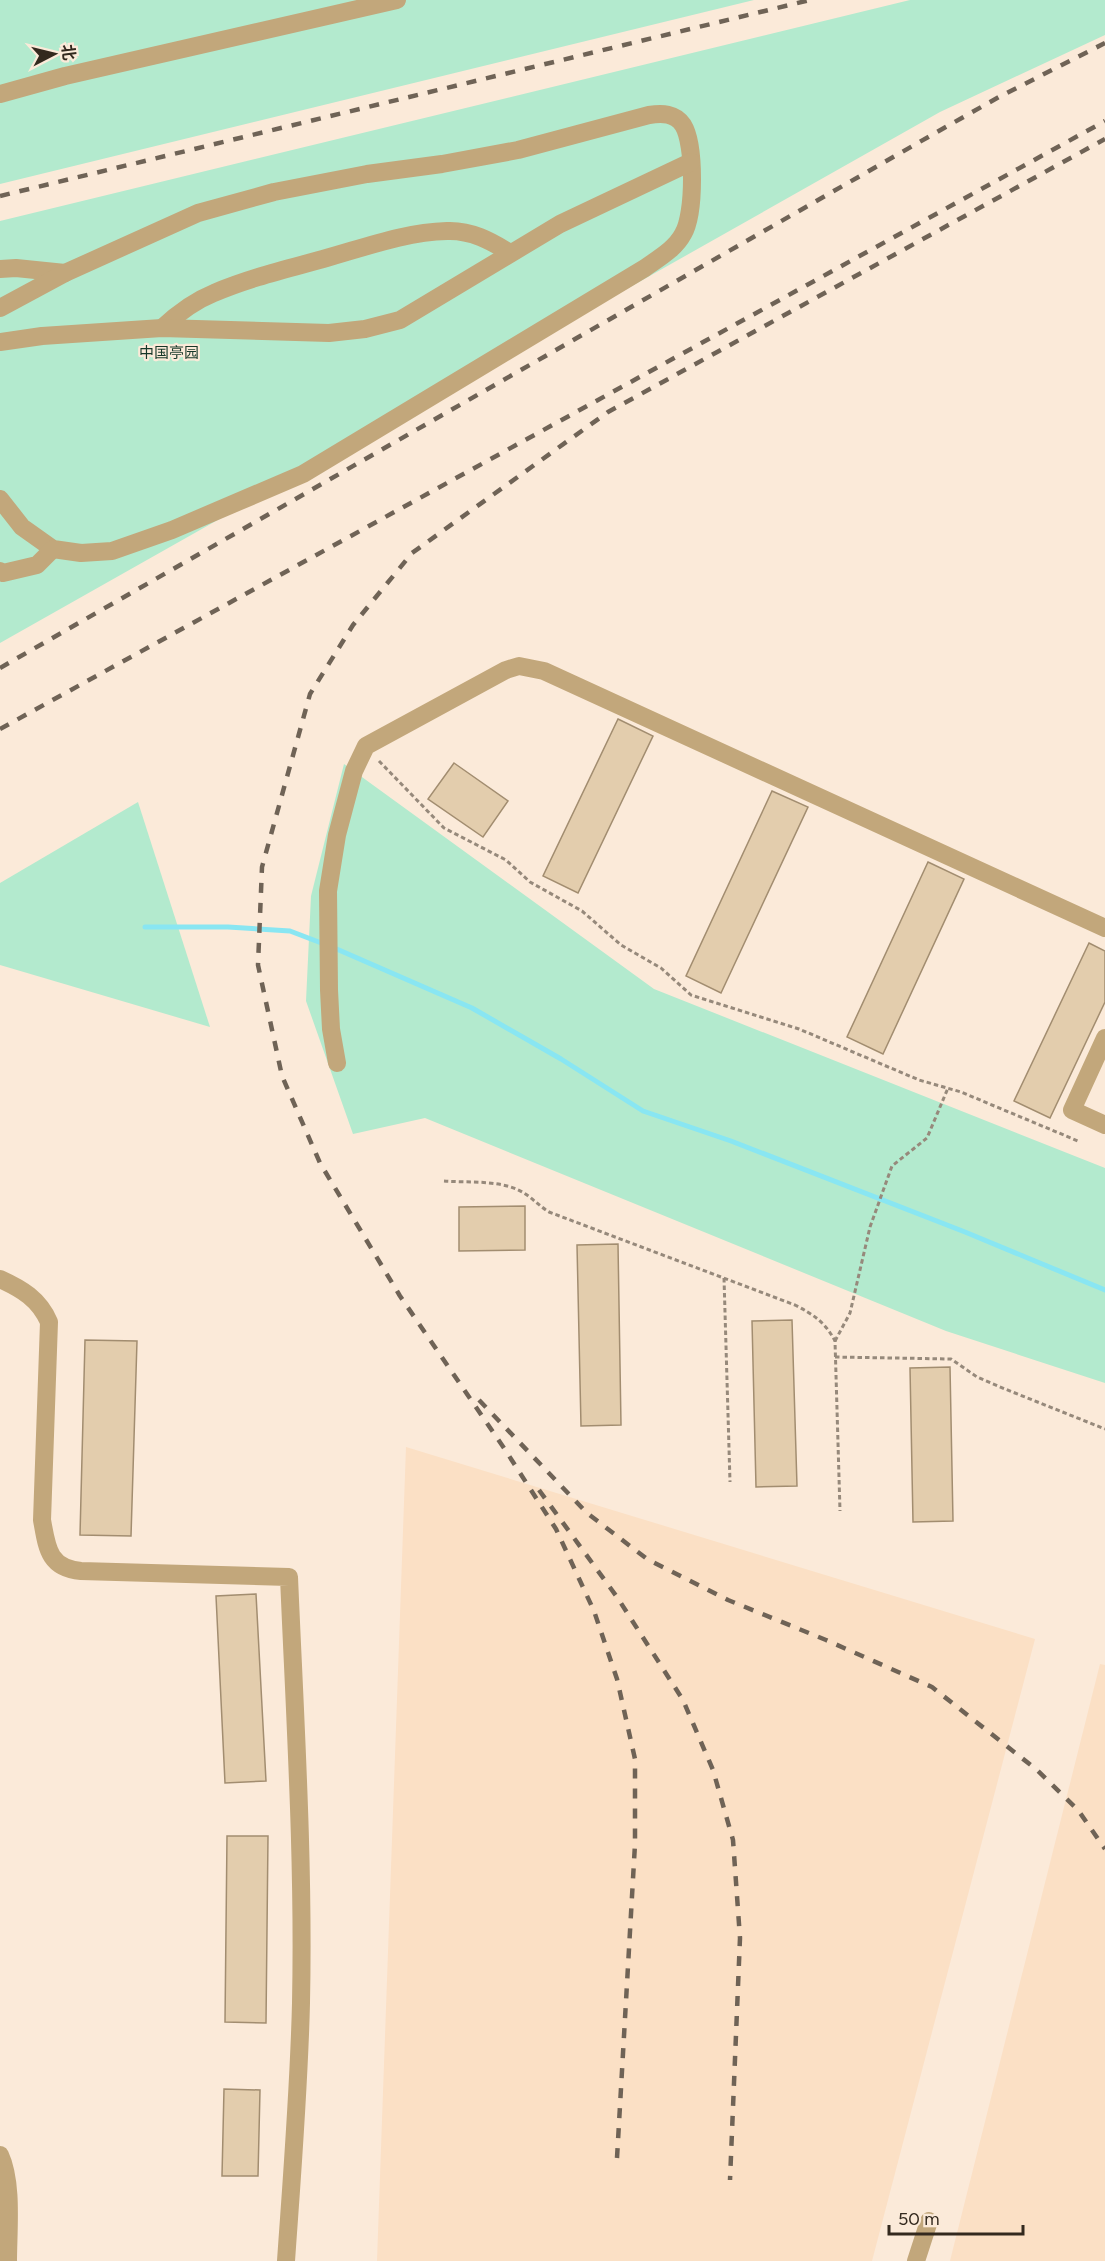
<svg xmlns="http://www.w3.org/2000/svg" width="1105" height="2261" font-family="Figtree,'Noto Sans SC',sans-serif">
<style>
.built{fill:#fbe0c5}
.green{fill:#b3eace}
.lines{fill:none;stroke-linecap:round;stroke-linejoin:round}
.stream{stroke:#89e6f2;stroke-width:5}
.building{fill:#e3cdad;stroke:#a28d70;stroke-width:1.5}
.path{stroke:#96897b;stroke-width:3;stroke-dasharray:4.5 3;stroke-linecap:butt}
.minor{stroke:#c2a77b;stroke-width:18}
.rail{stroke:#6f6356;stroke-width:4.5;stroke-dasharray:10 10;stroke-linecap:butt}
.labels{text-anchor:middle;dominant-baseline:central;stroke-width:4.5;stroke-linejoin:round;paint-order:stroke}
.park-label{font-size:15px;fill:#163728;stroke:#fbead9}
</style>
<rect width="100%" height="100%" fill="#fbead9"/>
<!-- built -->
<g class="built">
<polygon points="406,1447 1035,1639 872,2261 377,2261"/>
<polygon points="1100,1664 1105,1665 1105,2261 950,2261"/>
</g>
<!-- green -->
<g class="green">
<polygon points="0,0 754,0 0,184"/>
<polygon points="910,0 1105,0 1105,35 940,112 0,643 0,221"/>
<polygon points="344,764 654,989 1105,1168 1105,1383 946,1331 425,1118 353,1134 306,1001 311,896"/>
<polygon points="138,802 210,1027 0,965 0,883"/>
</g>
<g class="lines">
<!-- stream -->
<g class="stream">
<polyline points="145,927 228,927 290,931 324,944"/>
<polyline points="332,947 472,1008 561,1059 643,1111 731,1141 965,1232 1105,1290"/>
</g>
</g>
<!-- building -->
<g class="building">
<polygon points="618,719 653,736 578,893 543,876"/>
<polygon points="454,763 508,801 483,837 428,799"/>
<polygon points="772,791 808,807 721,993 686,976"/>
<polygon points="928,862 964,879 883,1054 847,1037"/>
<polygon points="1089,943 1105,951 1105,1002 1050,1118 1014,1101"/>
<polygon points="525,1206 525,1250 459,1251 459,1207"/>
<polygon points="618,1244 621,1425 581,1426 577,1245"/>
<polygon points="792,1320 797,1486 756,1487 752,1321"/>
<polygon points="85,1340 137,1341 131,1536 80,1535"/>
<polygon points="950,1367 953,1521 913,1522 910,1368"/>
<polygon points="256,1594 266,1781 225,1783 216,1596"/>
<polygon points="227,1836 268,1836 266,2023 225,2022"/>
<polygon points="224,2089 260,2090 258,2176 222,2176"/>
</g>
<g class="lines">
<!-- path -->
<g class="path">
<polyline points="379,761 444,828 506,860 530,882 582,911 621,945 661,968 691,995 799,1029 919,1080 961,1092 1078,1141"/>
<path d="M 444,1181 C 470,1183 505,1179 527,1195 C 535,1201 541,1207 549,1212 L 795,1305 C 814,1315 825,1322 835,1341 L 840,1511"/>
<polyline points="724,1278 730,1482"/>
<polyline points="835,1341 850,1313 870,1227 892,1166 927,1138 948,1088"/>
<polyline points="835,1357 951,1359 977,1377 1005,1389 1105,1429"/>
</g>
<!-- minor -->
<g class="minor">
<polyline points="0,94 65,76 397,0"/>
<polyline points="0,269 16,268 65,273"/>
<path d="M 0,308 L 65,273 L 198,213 L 274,192 L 367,174 L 442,164 L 518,150 L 649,115 C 662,113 675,113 683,125 C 695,144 695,214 683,234 C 675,249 659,258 645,268 L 303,474 L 172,530 L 112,551 L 81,553 L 53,549 L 22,527 L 0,499"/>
<path d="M 162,328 C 178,313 194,301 214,293 C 249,278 287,269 323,259 C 363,248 405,232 447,231 C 471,230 491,241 510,253"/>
<polyline points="0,342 42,336 162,328 329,333 365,329 400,320 560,224 691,162"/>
<polyline points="0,571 3,573 37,565 53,549"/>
<polyline points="1105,1038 1072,1110 1105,1125"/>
<polyline points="337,1063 331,1029 329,990 328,891 337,835 354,771 366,746 506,670 519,666 544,671 1105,928"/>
<path d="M 0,1279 C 22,1289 39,1299 49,1322 L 42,1520 C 47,1547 48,1568 81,1571 L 289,1577 C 295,1719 304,1861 301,2003 C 299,2089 292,2175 286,2261"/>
<path d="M 0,2155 C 13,2183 8,2230 8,2261"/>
<polyline points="916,2261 929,2221"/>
</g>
<!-- rail -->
<g class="rail">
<polyline points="0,196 810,0"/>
<polyline points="0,668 937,132 999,97 1105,43"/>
<polyline points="0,729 1105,121"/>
<polyline points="479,1400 587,1513 647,1559 728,1600 826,1640 932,1687 1037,1770 1078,1810 1105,1849"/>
<polyline points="539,1490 617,1597 683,1700 713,1770 733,1840 740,1938 730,2180"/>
<polyline points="617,2158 635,1844 635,1759 617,1679 594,1611 556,1529 504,1448 400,1296 320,1163 282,1076 258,965 262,867 310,694 353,625 412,553 608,412 1105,139"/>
</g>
</g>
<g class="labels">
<!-- park labels -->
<g class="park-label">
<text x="169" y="353">中国亭园</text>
</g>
</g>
<!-- north arrow -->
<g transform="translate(54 54) rotate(83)" stroke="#fbead9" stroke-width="4.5" paint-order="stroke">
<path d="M0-4.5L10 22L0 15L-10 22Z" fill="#33291e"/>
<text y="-9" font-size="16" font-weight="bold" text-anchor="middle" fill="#33291e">北</text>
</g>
<!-- scale -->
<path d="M889 2225v9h134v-9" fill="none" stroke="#33291e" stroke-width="3"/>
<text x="898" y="2225" font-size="18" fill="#33291e" stroke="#fbead9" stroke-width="4.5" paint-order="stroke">50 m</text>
</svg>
